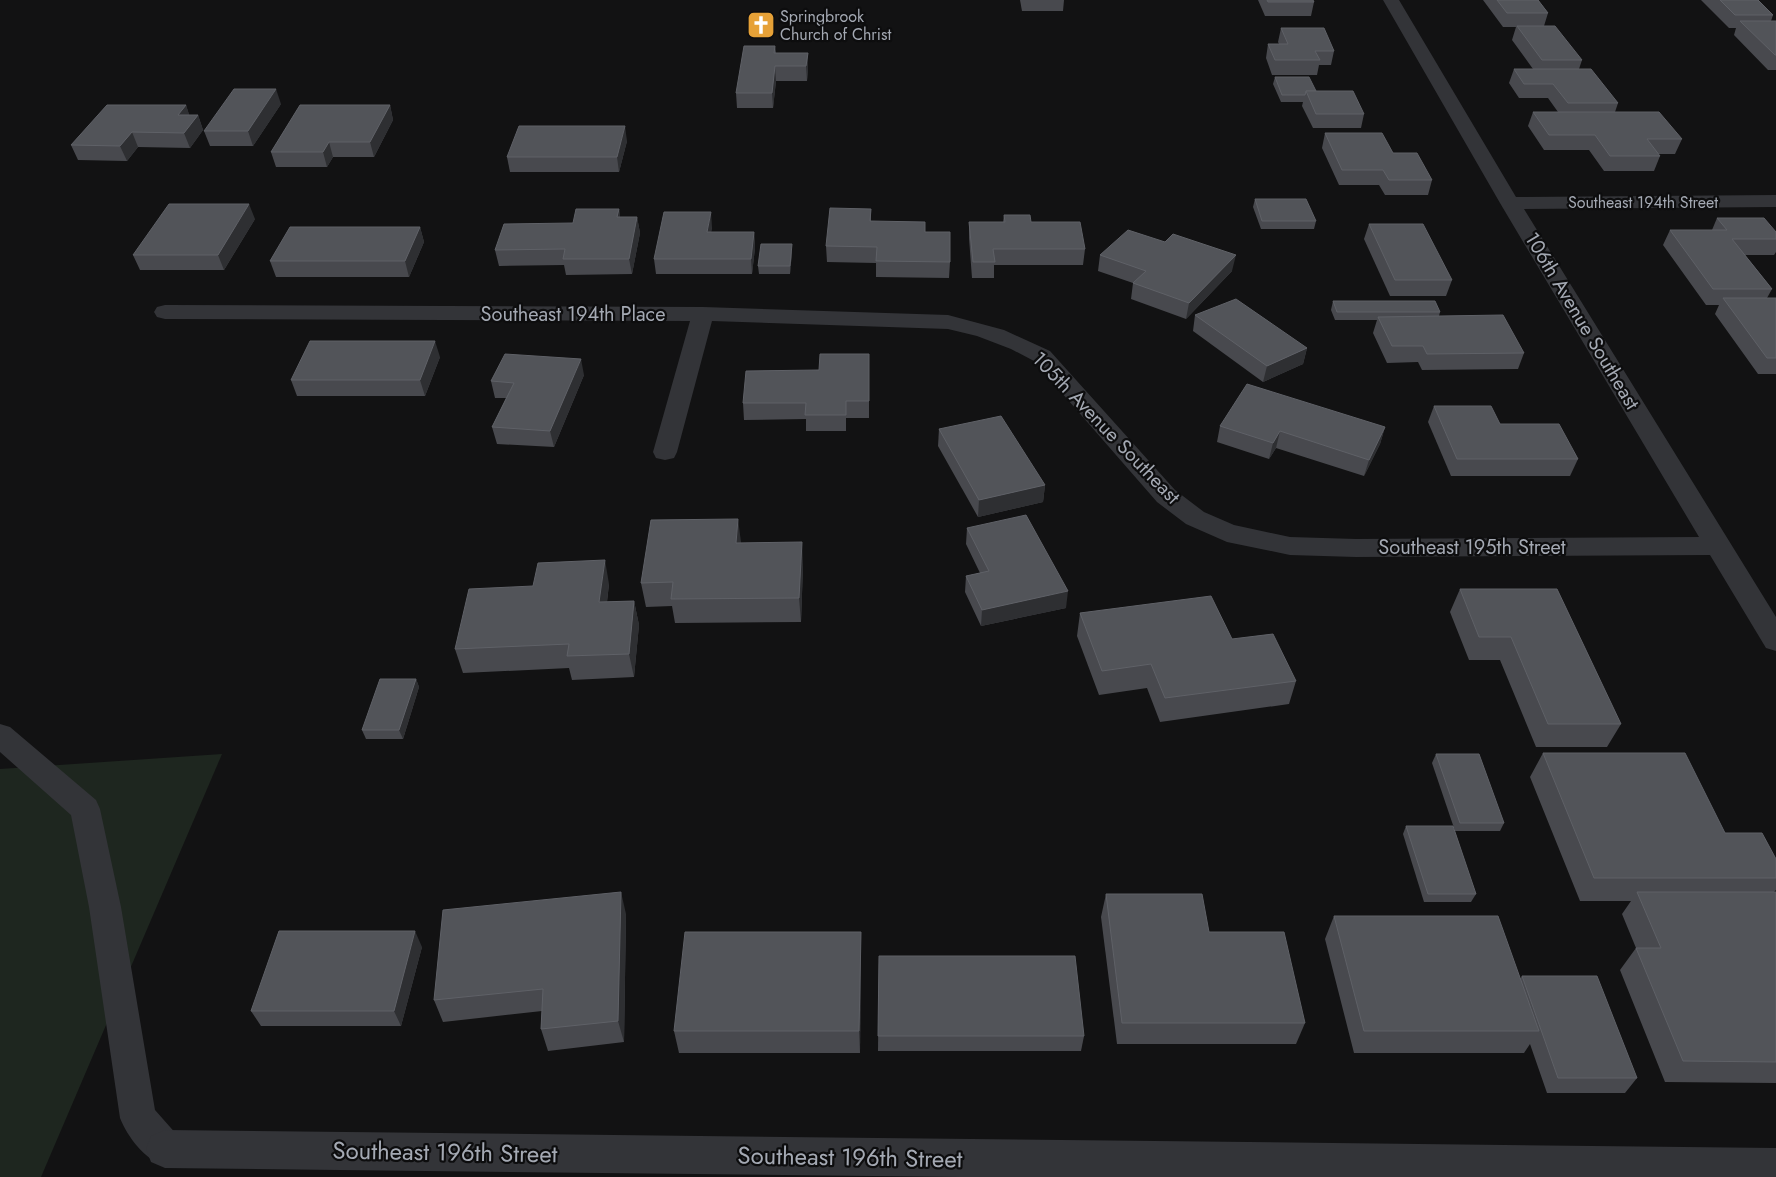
<svg xmlns="http://www.w3.org/2000/svg" width="1776" height="1177" font-family="Jost,sans-serif">
<style>
.green{fill:#1e261f}
.lines{fill:none;stroke-linecap:round;stroke-linejoin:round}
.service{fill:#333438;fill-rule:evenodd}
.minor{fill:#333438;fill-rule:evenodd}
.tertiary{fill:#333438;fill-rule:evenodd}
.wall{fill:#48494e}
.shaded-wall{fill:#2e2f32}
.building{fill:#525459;stroke:#5f6167}
.labels{text-anchor:middle;dominant-baseline:central;stroke-width:4.5;stroke-linejoin:round;paint-order:stroke}
.far-poi-label{font-size:16px;fill:#a4a9b3;stroke:#0d0d0e;text-anchor:start}
.far-street-label{font-size:16px;fill:#a4a9b3;stroke:#0d0d0e}
.street-label{font-size:20px;fill:#a4a9b3;stroke:#0d0d0e}
.near-street-label{font-size:24px;fill:#a4a9b3;stroke:#0d0d0e}
</style>
<rect width="100%" height="100%" fill="#121213"/>
<!-- green -->
<polygon class="green" points="222,754 41,1177 0,1177 0,769"/>
<g class="lines">
<!-- service -->
<path class="service" d="M 0,724 L 10,727 L 96,800 L 100,809 L 121,907 L 155,1110 L 178,1136 L 183,1149 L 178,1162 L 165,1167 C 145,1159 128,1138 120,1118 L 89,907 L 71,815 L 0,752 Z"/>
<!-- minor -->
<polygon class="minor" points="1383,0 1399,0 1516,197 1776,195 1776,207 1524,209 1776,617 1776,651 1766,648 1710,555 1356,557 1290,555 1227,542 1186,524 1157,502 1034,361 1011,349 977,336 948,329 712,321 677,452 674,458 665,460 656,458 653,452 690,321 165,319 157,317 154,312 157,307 165,305 703,307 948,315 1004,330 1050,351 1175,490 1204,512 1234,525 1290,537 1356,539 1699,537 1500,203"/>
<!-- tertiary -->
<polygon class="tertiary" points="165,1130 1776,1148 1776,1177 959,1177 165,1168 151,1162 146,1149 151,1136"/>
</g>
<!-- wall -->
<g class="wall">
<polygon points="1020,0 1064,0 1063,11 1022,11"/>
<polygon points="1258,0 1313,0 1314,2 1311,16 1265,16"/>
<polygon points="1483,0 1538,0 1548,13 1544,26 1582,60 1579,69 1618,103 1615,112 1682,139 1675,154 1658,154 1660,156 1654,171 1604,171 1589,150 1544,150 1528,126 1533,112 1558,112 1548,98 1519,98 1509,83 1514,69 1533,69 1512,40 1516,27 1503,27"/>
<polygon points="1701,0 1758,0 1773,15 1771,21 1776,21 1776,70 1768,70 1734,35 1736,28 1729,28"/>
<polygon points="1281,28 1334,51 1331,65 1319,65 1317,75 1272,75 1266,58 1268,44 1279,44 1278,42"/>
<polygon points="775,46 776,53 808,53 808,68 807,81 776,81 773,108 737,108 736,93"/>
<polygon points="1275,77 1316,91 1364,114 1361,128 1313,128 1302,106 1303,102 1281,102 1273,84"/>
<polygon points="281,104 253,146 210,146 204,131"/>
<polygon points="186,105 189,115 198,115 203,130 190,148 138,147 127,161 78,160 71,145"/>
<polygon points="390,105 393,120 374,157 333,157 327,167 276,167 271,152"/>
<polygon points="1325,133 1393,153 1432,180 1428,195 1385,195 1379,185 1339,185 1322,148"/>
<polygon points="627,141 619,172 510,172 507,157"/>
<polygon points="1255,199 1316,221 1314,229 1261,229 1253,207"/>
<polygon points="619,209 620,217 637,217 640,233 632,274 566,275 564,265 499,266 495,250 573,223"/>
<polygon points="871,209 871,221 925,232 950,262 949,278 876,277 876,263 827,262 826,246"/>
<polygon points="1004,215 1031,222 1085,249 1083,265 994,265 994,278 972,278 969,238 969,222 1003,222"/>
<polygon points="1717,218 1776,232 1776,252 1774,255 1745,255 1772,289 1767,298 1776,298 1776,374 1758,374 1715,314 1719,305 1706,305 1663,245 1670,230 1712,230"/>
<polygon points="255,219 224,270 140,270 133,255"/>
<polygon points="1369,224 1452,280 1446,296 1390,296 1364,239"/>
<polygon points="420,227 424,242 409,277 276,277 270,261"/>
<polygon points="712,227 711,232 754,232 755,248 752,274 656,274 654,259"/>
<polygon points="792,252 790,274 759,274 758,266"/>
<polygon points="1100,255 1232,271 1186,319 1131,299 1133,283 1098,271"/>
<polygon points="1333,301 1440,312 1439,316 1524,353 1518,369 1422,370 1418,362 1387,363 1373,333 1377,320 1335,320 1331,310"/>
<polygon points="1195,315 1307,348 1303,364 1263,382 1193,331"/>
<polygon points="869,354 869,418 846,418 846,431 806,431 806,419 744,420 743,403 819,370"/>
<polygon points="440,357 425,396 297,396 291,380"/>
<polygon points="584,375 554,447 497,444 492,427 506,398 495,398 491,381"/>
<polygon points="1434,406 1500,424 1578,459 1570,476 1451,476 1428,422"/>
<polygon points="1220,426 1385,427 1380,444 1364,476 1276,448 1269,459 1217,442"/>
<polygon points="939,429 1045,485 1043,502 978,517 938,446"/>
<polygon points="967,528 1066,608 981,626 965,592 966,576 980,573 966,544"/>
<polygon points="740,543 803,566 801,622 675,623 672,606 646,607 641,583"/>
<polygon points="609,584 607,602 634,601 639,625 634,677 572,680 569,668 463,673 455,649"/>
<polygon points="1460,589 1621,724 1607,747 1536,747 1500,660 1469,660 1450,612"/>
<polygon points="1080,613 1232,639 1296,681 1289,704 1160,722 1147,688 1099,695 1077,636"/>
<polygon points="416,679 419,687 403,739 366,739 362,730"/>
<polygon points="1543,753 1725,833 1776,859 1776,890 1774,892 1776,892 1776,1083 1665,1082 1620,970 1636,948 1622,914 1631,901 1580,901 1530,777"/>
<polygon points="1436,754 1504,823 1500,831 1455,831 1432,763"/>
<polygon points="1406,826 1476,894 1471,902 1424,902 1403,834"/>
<polygon points="1106,894 1209,932 1305,1023 1296,1044 1117,1044 1101,917"/>
<polygon points="626,914 624,1042 548,1051 541,1029 542,1011 443,1022 434,1000"/>
<polygon points="1334,916 1520,979 1522,976 1637,1078 1625,1093 1547,1093 1530,1044 1524,1053 1354,1053 1325,939"/>
<polygon points="861,932 861,954 860,1053 679,1053 674,1031"/>
<polygon points="422,947 401,1026 261,1026 251,1011"/>
<polygon points="879,956 1084,1036 1081,1051 878,1051"/>
</g>
<!-- shaded-wall -->
<g class="shaded-wall">
<polygon points="808,53 808,68 807,81 806,66"/>
<polygon points="775,66 776,81 773,108 772,93"/>
<polygon points="276,89 281,104 253,146 248,131"/>
<polygon points="186,105 191,120 178,115"/>
<polygon points="390,105 393,120 374,157 370,142"/>
<polygon points="198,115 203,130 190,148 184,133"/>
<polygon points="625,126 627,141 619,172 617,157"/>
<polygon points="132,132 138,147 127,161 120,146"/>
<polygon points="329,142 333,157 327,167 323,152"/>
<polygon points="249,204 255,219 224,270 218,255"/>
<polygon points="619,209 621,224 617,217"/>
<polygon points="711,212 712,227 709,248 707,232"/>
<polygon points="637,217 640,233 632,274 629,259"/>
<polygon points="420,227 424,242 409,277 405,261"/>
<polygon points="754,232 755,248 752,274 751,259"/>
<polygon points="792,244 792,252 790,274 790,266"/>
<polygon points="1236,255 1232,271 1186,319 1189,303"/>
<polygon points="435,341 440,357 425,396 420,380"/>
<polygon points="1307,348 1303,364 1263,382 1267,366"/>
<polygon points="581,359 584,375 554,447 550,431"/>
<polygon points="1385,427 1380,444 1364,476 1369,460"/>
<polygon points="1280,431 1276,448 1269,459 1273,443"/>
<polygon points="1045,485 1043,502 978,517 979,500"/>
<polygon points="738,519 741,542 738,567 736,543"/>
<polygon points="802,542 803,566 801,622 799,598"/>
<polygon points="605,560 609,584 604,626 599,602"/>
<polygon points="1068,591 1066,608 981,626 982,610"/>
<polygon points="634,601 639,625 634,677 629,654"/>
<polygon points="416,679 419,687 403,739 399,730"/>
<polygon points="621,892 626,914 624,1042 618,1021"/>
<polygon points="415,931 422,947 401,1026 394,1011"/>
<polygon points="861,932 861,954 860,1053 859,1031"/>
</g>
<!-- building -->
<g class="building">
<polygon points="1267,0 1313,0 1314,2 1268,2"/>
<polygon points="1497,0 1538,0 1548,13 1507,13"/>
<polygon points="1720,0 1758,0 1773,15 1735,15"/>
<polygon points="1740,21 1776,21 1776,55 1775,55"/>
<polygon points="1517,26 1555,26 1582,60 1542,60"/>
<polygon points="1281,28 1324,28 1334,51 1315,51 1320,60 1275,60 1268,44 1288,44"/>
<polygon points="744,46 775,46 774,53 808,53 806,66 775,66 772,93 736,93"/>
<polygon points="1514,69 1591,69 1618,103 1568,103 1553,84 1524,84"/>
<polygon points="1275,77 1309,77 1316,91 1306,91 1305,95 1282,95"/>
<polygon points="234,89 276,89 248,131 204,131"/>
<polygon points="1306,91 1353,91 1364,114 1316,114"/>
<polygon points="107,105 186,105 178,115 198,115 184,133 132,132 120,146 71,145"/>
<polygon points="300,105 390,105 370,142 329,142 323,152 271,152"/>
<polygon points="1533,112 1659,112 1682,139 1647,139 1660,156 1610,156 1595,135 1549,135"/>
<polygon points="519,126 625,126 617,157 507,157"/>
<polygon points="1325,133 1382,133 1393,153 1417,153 1432,180 1389,180 1383,170 1342,170"/>
<polygon points="1255,199 1306,199 1316,221 1262,221"/>
<polygon points="169,204 249,204 218,255 133,255"/>
<polygon points="830,208 871,209 870,221 925,222 925,232 950,232 950,262 876,261 877,247 826,246"/>
<polygon points="576,209 619,209 617,217 637,217 629,259 563,259 565,249 495,250 504,224 573,223"/>
<polygon points="664,212 711,212 707,232 754,232 751,259 654,259"/>
<polygon points="1004,215 1030,215 1031,222 1080,222 1085,249 993,249 995,262 973,262 969,222 1005,222"/>
<polygon points="1717,218 1764,218 1776,232 1776,239 1732,239 1772,289 1713,289 1670,230 1727,230"/>
<polygon points="1369,224 1423,224 1452,280 1395,280"/>
<polygon points="290,227 420,227 405,261 270,261"/>
<polygon points="1128,230 1165,242 1173,234 1236,255 1189,303 1133,283 1146,271 1100,255"/>
<polygon points="761,244 792,244 790,266 758,266"/>
<polygon points="1723,298 1776,298 1776,358 1767,358"/>
<polygon points="1236,299 1307,348 1267,366 1195,315"/>
<polygon points="1333,301 1435,301 1440,312 1337,312"/>
<polygon points="1503,315 1524,353 1427,354 1423,346 1392,346 1378,317"/>
<polygon points="310,341 435,341 420,380 291,380"/>
<polygon points="505,354 581,359 550,431 492,427 514,383 491,381"/>
<polygon points="820,354 869,354 869,401 846,401 846,415 805,415 806,403 743,403 746,371 819,370"/>
<polygon points="1247,384 1385,427 1369,460 1280,431 1273,443 1220,426"/>
<polygon points="1434,406 1491,406 1500,424 1559,424 1578,459 1457,459"/>
<polygon points="1001,416 1045,485 979,500 939,429"/>
<polygon points="1026,515 1068,591 982,610 966,576 989,571 967,528"/>
<polygon points="738,519 736,543 802,542 799,598 671,599 673,582 641,583 651,520"/>
<polygon points="605,560 599,602 634,601 629,654 567,656 569,644 455,649 469,589 533,586 538,563"/>
<polygon points="1460,589 1557,589 1621,724 1548,724 1511,637 1479,637"/>
<polygon points="1211,596 1232,639 1273,634 1296,681 1165,698 1151,664 1102,671 1080,613"/>
<polygon points="380,679 416,679 399,730 362,730"/>
<polygon points="1543,753 1685,753 1725,833 1762,833 1776,859 1776,878 1594,878"/>
<polygon points="1436,754 1479,754 1504,823 1460,823"/>
<polygon points="1406,826 1453,826 1476,894 1428,894"/>
<polygon points="621,892 618,1021 541,1029 543,989 434,1000 443,910"/>
<polygon points="1637,892 1776,892 1776,1062 1683,1061 1636,948 1661,948"/>
<polygon points="1106,894 1202,894 1209,932 1284,932 1305,1023 1122,1023"/>
<polygon points="1334,916 1498,916 1539,1031 1364,1031"/>
<polygon points="279,931 415,931 394,1011 251,1011"/>
<polygon points="685,932 861,932 859,1031 674,1031"/>
<polygon points="879,956 1075,956 1084,1036 878,1036"/>
<polygon points="1522,976 1597,976 1637,1078 1558,1078"/>
</g>
<!-- icons -->
<defs>
<symbol id="church-square" viewBox="-11 -11 22 22"><rect x="-9" y="-9" width="18" height="18" rx="4" fill="#e6a137" stroke="#0d0d0e"/><path d="M-1.2-6h2.4v3.5h3.3v2.4h-3.3V6h-2.4V-.1h-3.3v-2.4h3.3Z" fill="#fff"/></symbol>
</defs>
<g fill-rule="evenodd">
<use href="#church-square" x="745" y="9" width="32" height="32"/>
</g>
<g class="labels">
<!-- far-poi labels -->
<g class="far-poi-label">
<text x="780" y="16">Springbrook<tspan x="780" dy="18">Church of Christ</tspan></text>
</g>
<!-- far-street labels -->
<g class="far-street-label">
<text x="1643" y="202">Southeast 194th Street</text>
</g>
<!-- street labels -->
<g class="street-label">
<text x="573" y="314">Southeast 194th Place</text>
<text transform="translate(1582 321) rotate(59)">106th Avenue Southeast</text>
<text transform="translate(1106 428) rotate(46)">105th Avenue Southeast</text>
<text x="1472" y="547">Southeast 195th Street</text>
</g>
<!-- near-street labels -->
<g class="near-street-label">
<text transform="translate(445 1152) rotate(1)">Southeast 196th Street</text>
<text transform="translate(850 1157) rotate(1)">Southeast 196th Street</text>
</g>
</g>
</svg>
